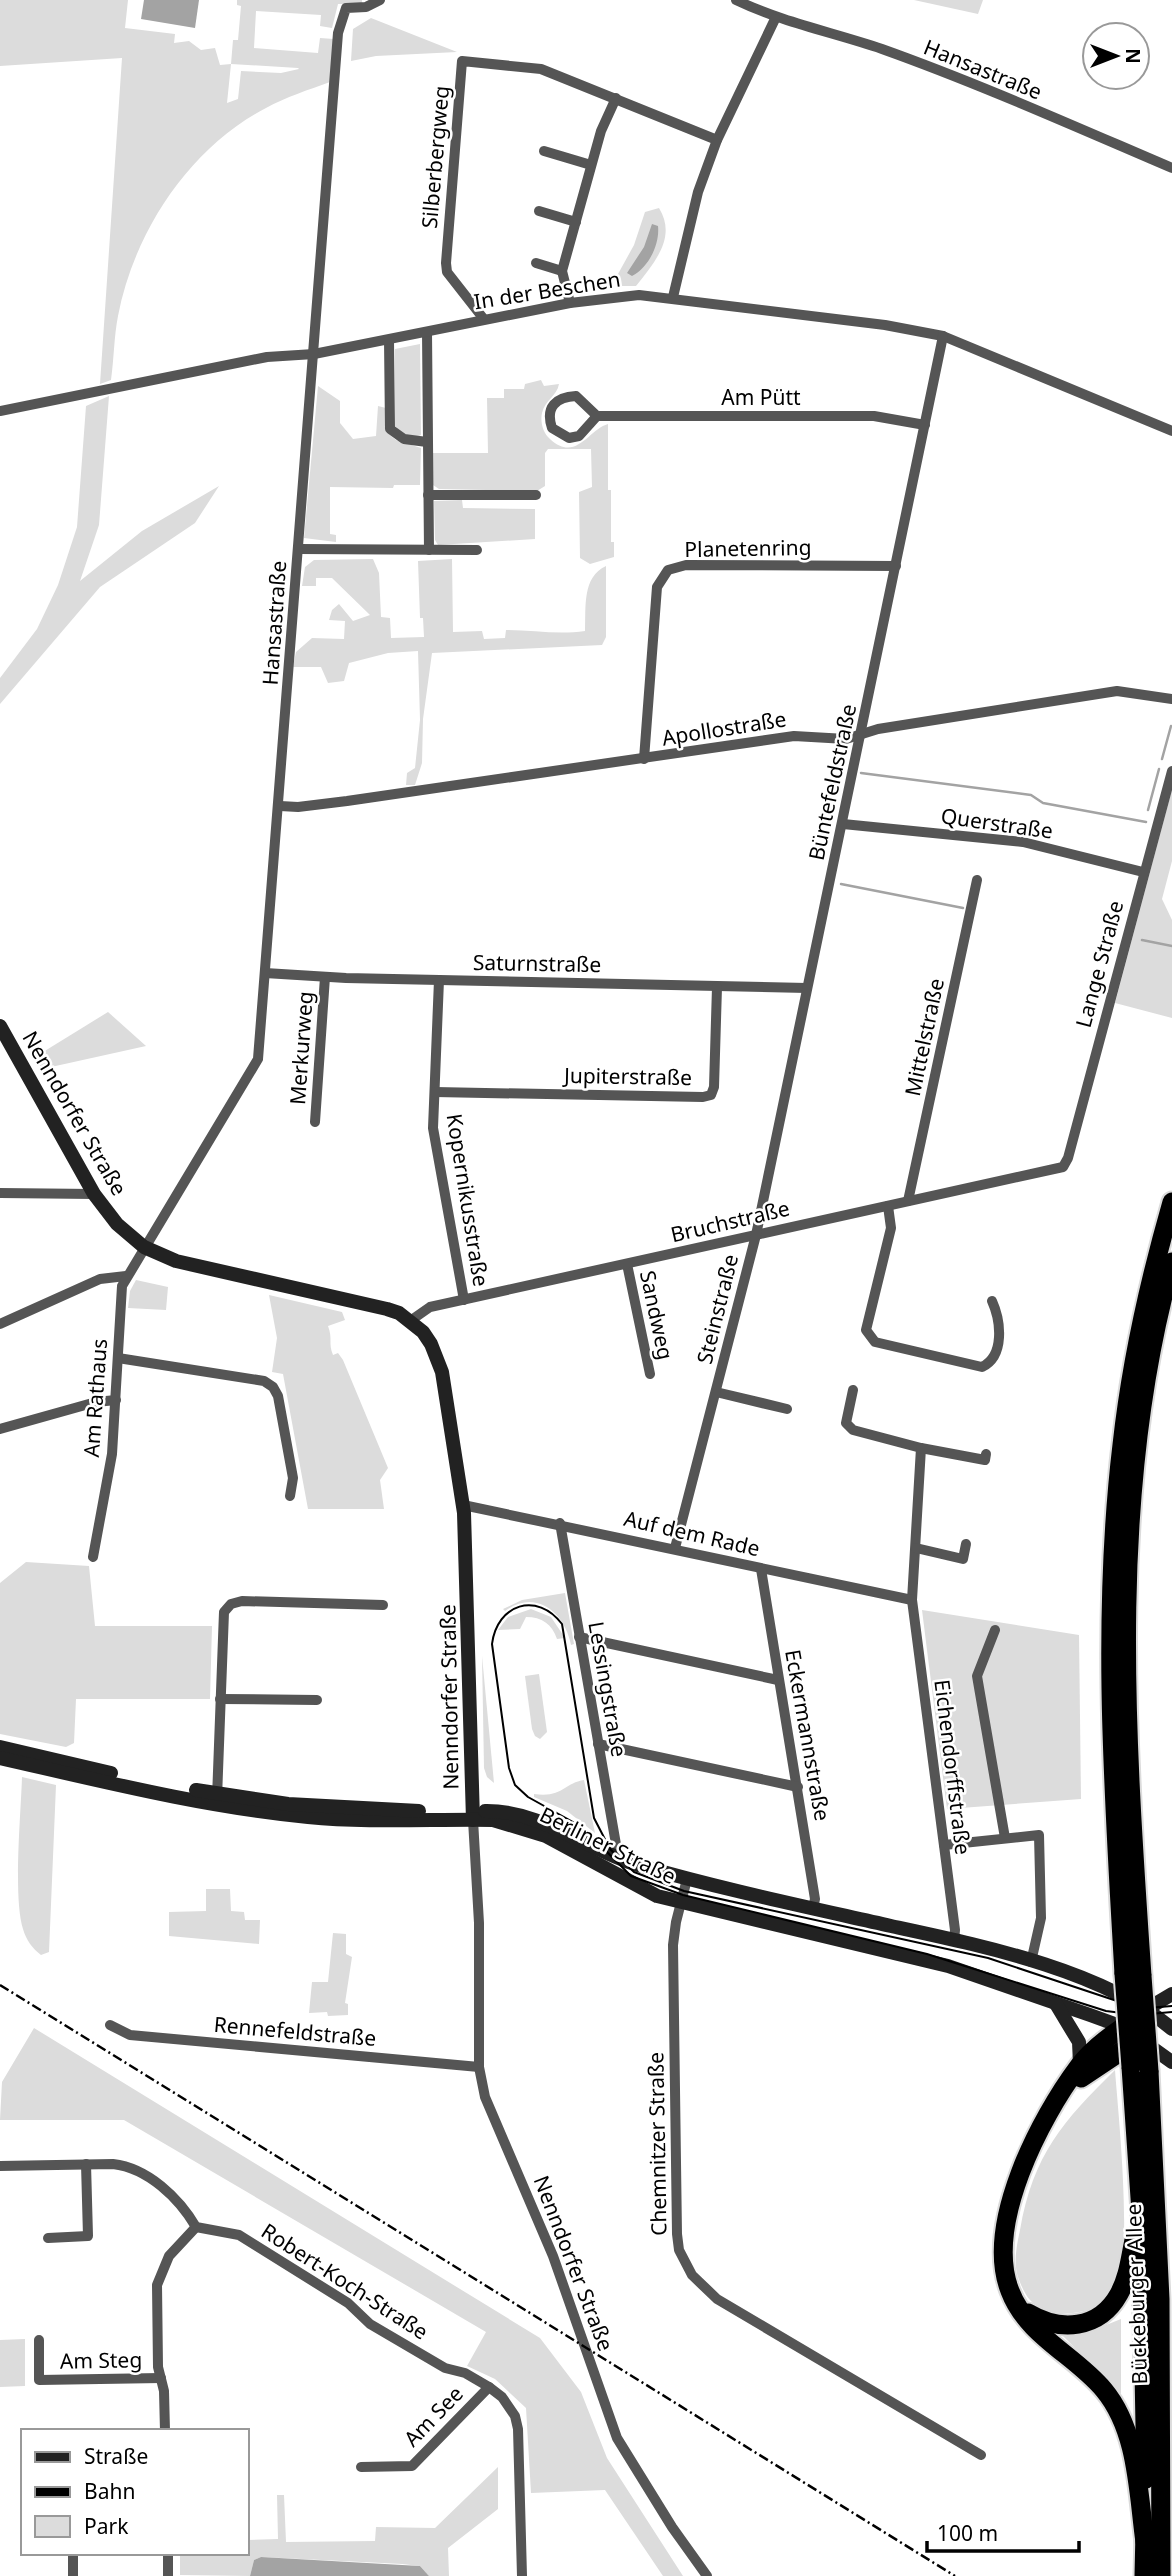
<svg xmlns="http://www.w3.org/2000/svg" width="1172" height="2576" font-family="'Noto Sans',sans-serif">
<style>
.green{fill:#dcdcdc;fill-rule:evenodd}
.water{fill:#a3a3a3}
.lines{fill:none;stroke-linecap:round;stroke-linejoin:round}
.stream{stroke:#a3a3a3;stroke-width:2.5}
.highway-casing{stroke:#dbdbdb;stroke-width:23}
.street{stroke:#555;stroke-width:10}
.secondary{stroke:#222;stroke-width:14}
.highway{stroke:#000;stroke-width:19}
.tram{stroke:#000;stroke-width:2}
.rail{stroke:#000;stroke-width:2.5;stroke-dasharray:10 3.5 2 3.5;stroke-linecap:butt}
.highway-bridge-casing{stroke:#dbdbdb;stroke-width:23;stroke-linecap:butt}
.highway-bridge{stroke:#000;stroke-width:19}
.labels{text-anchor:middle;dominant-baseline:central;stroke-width:5;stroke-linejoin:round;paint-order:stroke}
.street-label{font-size:21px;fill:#000;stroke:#fff}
</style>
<rect width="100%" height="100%" fill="#fff"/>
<!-- green -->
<g class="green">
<path d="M 0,0 L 128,0 L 125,28 L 175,34 L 174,43 L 189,41 L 201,50 L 215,48 L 220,65 L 231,64 L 233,40 L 238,40 L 241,6 L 237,5 L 237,0 L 362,0 L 362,4 L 338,4 L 332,28 L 320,26 L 321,15 L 256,11 L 254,48 L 318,53 L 320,38 L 334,39 L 330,82 C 308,90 286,97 266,108 C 189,148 134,232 118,316 C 114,336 114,359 111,380 L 100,384 L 122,58 L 0,66 ZM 231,64 L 298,68 L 299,69 L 281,73 L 241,71 L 238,99 L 227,103 Z"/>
<polygon points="914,0 983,0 978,14"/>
<polygon points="371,18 457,52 376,56 351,61 353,29"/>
<path d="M 659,208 C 677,237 655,262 636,286 L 621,286 L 618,274 L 634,245 L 645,212 Z"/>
<path d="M 420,344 L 421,435 C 410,439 403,434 395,426 L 395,349 Z"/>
<path d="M 541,380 L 544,386 L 559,384 C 557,396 545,400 542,413 C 540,422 543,433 550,439 C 576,463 589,429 608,424 L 608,490 L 611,490 L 611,542 L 614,542 L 614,557 L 590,564 L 580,558 L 579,492 L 592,487 L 591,449 L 548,449 L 545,453 L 545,486 L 537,491 L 439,489 L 433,485 L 433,453 L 488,453 L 487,398 L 504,398 L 504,389 L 524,389 L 525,384 Z"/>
<polygon points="318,386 340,401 340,423 353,439 376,436 378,406 386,408 386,432 396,440 421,448 420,485 394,485 393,488 330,487 330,534 336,535 336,542 304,538"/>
<polygon points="109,396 99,525 80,581 142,531 219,486 195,523 100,587 0,704 0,678 37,629 58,585 77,527 86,406"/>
<polygon points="462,500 463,508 535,509 535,539 438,545 435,540 434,501"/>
<path d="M 373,559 L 379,573 L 381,617 L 390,618 L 391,638 L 424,637 L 423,618 L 420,618 L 418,561 L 452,559 L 453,632 L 482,631 L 484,639 L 505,638 L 506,630 C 533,630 558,635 585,631 C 586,607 582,577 606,566 L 606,637 L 602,645 L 432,653 L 423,719 L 422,763 L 415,785 L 406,785 L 407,773 L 415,768 L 420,720 L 418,651 L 388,653 L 349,663 L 344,681 L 328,683 L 321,667 L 293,667 L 296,652 L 312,638 L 344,639 L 345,621 L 329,620 L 332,610 L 339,604 L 353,621 L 370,615 L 332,578 L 316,578 L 316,586 L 302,586 L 305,567 L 314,560 Z"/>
<polygon points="1172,790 1172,861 1162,899 1172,920 1172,1018 1115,1003"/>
<polygon points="108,1012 146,1046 42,1069 35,1057"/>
<polygon points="136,1280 168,1287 166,1310 128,1308 130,1291"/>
<path d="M 269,1295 L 342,1312 L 345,1320 L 328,1326 C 333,1339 328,1343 333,1355 L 338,1353 L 343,1360 L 388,1468 L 380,1480 L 384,1509 L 308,1509 L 283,1374 L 272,1372 L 277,1338 Z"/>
<polygon points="26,1562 89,1566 95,1626 212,1626 210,1699 76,1699 74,1743 66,1747 0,1734 0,1583"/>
<path d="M 565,1593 L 574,1644 L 571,1645 C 565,1613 536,1588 505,1611 L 503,1609 L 522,1600 Z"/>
<path d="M 531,1609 L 551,1617 L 565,1638 L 557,1639 C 552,1624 542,1617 526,1617 L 520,1629 L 498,1630 L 508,1617 Z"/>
<polygon points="922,1610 1079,1635 1081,1799 947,1809"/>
<polygon points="482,1656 494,1783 487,1777 484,1768"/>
<polygon points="539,1674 547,1732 540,1739 535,1736 532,1729 525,1676"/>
<path d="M 22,1777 L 56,1785 L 49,1952 L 41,1955 C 33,1949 26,1940 23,1929 C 13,1898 21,1813 22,1777 Z"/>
<path d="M 584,1780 L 595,1833 L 567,1811 L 534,1797 L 534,1794 C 563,1798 564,1783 584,1780 Z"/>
<polygon points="206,1889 230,1889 231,1911 244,1912 245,1920 260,1920 259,1944 169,1936 169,1912 206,1911"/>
<polygon points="333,1933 346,1934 346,1954 352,1957 345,2003 348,2004 348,2015 328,2016 327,2012 309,2013 312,1982 328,1982"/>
<polygon points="34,2028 540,2338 581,2392 607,2458 683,2576 663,2576 605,2490 531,2493 526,2408 495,2379 467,2366 486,2332 124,2120 0,2120 2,2082"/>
<path d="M 1115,2070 C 1118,2112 1134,2259 1115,2291 C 1100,2315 1049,2322 1030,2300 C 1025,2295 1020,2283 1018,2277 C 1013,2262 1017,2244 1020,2230 C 1033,2155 1063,2121 1115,2070 Z"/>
<polygon points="1121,2319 1121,2394 1063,2336 1091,2331"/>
<polygon points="25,2339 25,2386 0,2387 0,2340"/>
<polygon points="498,2467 498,2509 448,2548 449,2576 429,2576 420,2566 402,2564 261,2557 254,2560 250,2576 180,2575 180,2553 247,2553 247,2540 278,2539 277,2495 284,2495 286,2542 375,2541 376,2527 435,2528"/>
</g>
<!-- water -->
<g class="water">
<polygon points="144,0 199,0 195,28 141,19"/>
<path d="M 652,224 L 658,226 C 660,245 648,268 632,276 L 627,273 L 644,247 Z"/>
<polygon points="261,2557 420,2566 429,2576 250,2576 254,2560"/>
</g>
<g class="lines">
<!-- stream -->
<g class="stream">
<polyline points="1162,759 1171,726"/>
<polyline points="861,773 1031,795 1043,803 1146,822"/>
<polyline points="1148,810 1159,769"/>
<polyline points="841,884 963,908"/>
<polyline points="1142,940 1172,946"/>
</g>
<defs>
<g id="highway">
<path d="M 1124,1974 C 1114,1798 1101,1621 1122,1445 C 1131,1363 1149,1282 1172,1202"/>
<path d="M 1142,1976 C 1126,1740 1107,1493 1172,1262"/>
<path d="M 1123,2027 C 1107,2038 1090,2051 1079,2066 C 1040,2118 984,2225 1010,2291 C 1027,2336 1075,2355 1104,2390 C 1138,2431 1138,2492 1145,2542"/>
<polyline points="1131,2067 1141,2212 1146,2479"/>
<polyline points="1149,2071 1160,2299 1161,2576"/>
<polyline points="1081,2078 1141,2038"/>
<path d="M 1028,2313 C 1060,2332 1099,2330 1119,2294 C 1128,2278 1130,2259 1134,2240"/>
<polyline points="1144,2576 1145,2530"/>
</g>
</defs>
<!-- highway casing -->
<use href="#highway" class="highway-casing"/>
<!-- street -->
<g class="street">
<path d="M 736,0 C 784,23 832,32 882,49 C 980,84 1076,127 1172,168"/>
<polyline points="544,151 591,165"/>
<polyline points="539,211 576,222"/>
<polyline points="536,263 562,271"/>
<polyline points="673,297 698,192 717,140 775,19"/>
<polyline points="570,303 562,271 601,131 616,98"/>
<polyline points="483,318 447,272 446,263 462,61 541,69 717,140"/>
<polyline points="427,332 429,550"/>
<polyline points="389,340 390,429 404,439 427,442"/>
<polyline points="0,411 267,357 314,354 570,303 639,295 885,325 943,336 1172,431"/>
<path d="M 597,416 L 579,436 L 569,438 L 552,428 C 545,407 556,397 576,396 L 597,416 L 874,416 L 925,425"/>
<polyline points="428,495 536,495"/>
<polyline points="299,549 477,550"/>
<polyline points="644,759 657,587 668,570 686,565 896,566"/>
<polyline points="280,806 298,807 347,801 794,736 846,739 878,729 1117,691 1172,699"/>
<polyline points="843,824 1023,842 1143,872"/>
<polyline points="265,973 346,978 807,988"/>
<polyline points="439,980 433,1128 464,1300"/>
<polyline points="435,1092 703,1097 711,1095 714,1087 717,987"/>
<polyline points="315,1122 325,977"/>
<polyline points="0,1193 94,1194"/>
<polyline points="908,1201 977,880"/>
<path d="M 888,1206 L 891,1228 L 866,1330 L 875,1342 L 982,1367 C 1005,1356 1001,1321 992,1301"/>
<polyline points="627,1264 650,1374"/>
<polyline points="410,1321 430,1307 1063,1167 1068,1158 1172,771"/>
<polyline points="0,1324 100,1279 126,1276"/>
<polyline points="118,1358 264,1381 273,1387 278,1396 293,1478 290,1496"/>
<polyline points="853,1390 846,1423 853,1430 921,1448 912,1600 955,1930 954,1940"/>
<polyline points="716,1392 787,1409"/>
<polyline points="0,1429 96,1402 116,1400"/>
<polyline points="921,1448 985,1460 986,1454"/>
<polyline points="463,1505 912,1600"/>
<polyline points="560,1523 617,1850 622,1860"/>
<polyline points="675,1548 756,1235 943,336"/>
<polyline points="916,1548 963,1559 966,1544"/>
<polyline points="93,1557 112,1454 122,1286 258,1059 338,33 346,8 366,7 380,0"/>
<polyline points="761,1569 815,1899 813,1908"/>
<polyline points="995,1630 977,1676 1005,1838"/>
<polyline points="579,1637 778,1680"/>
<polyline points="220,1699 317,1700"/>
<polyline points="598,1744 798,1787"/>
<polyline points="217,1798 224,1612 231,1604 242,1601 383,1605"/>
<polyline points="473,1820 479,1923 479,2067 485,2097 553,2256 617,2438 672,2527 707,2576"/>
<polyline points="944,1845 1039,1835 1041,1918 1031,1962"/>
<polyline points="687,1879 676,1922 673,1945 677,2234 679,2250 692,2275 717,2299 981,2455"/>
<polyline points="110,2025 130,2035 479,2067"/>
<path d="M 0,2166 L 113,2164 C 148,2168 179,2198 196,2227 L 239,2235 L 348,2303 L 370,2324 L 445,2368 L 465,2373 L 489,2387 L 502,2397 L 515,2416 L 518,2429 L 522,2576"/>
<polyline points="48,2238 88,2236 86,2164"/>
<polyline points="39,2340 39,2380 161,2378"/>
<polyline points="165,2431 164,2391 158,2367 157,2285 169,2256 196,2227"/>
<polyline points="361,2467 412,2466 489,2387"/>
<polyline points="73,2553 73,2576"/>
<polyline points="168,2553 168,2576"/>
</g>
<!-- secondary -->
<g class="secondary">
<polyline points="0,1026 94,1194 117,1224 144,1247 176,1261 387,1309 399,1313 423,1332 431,1344 442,1372 464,1513 473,1820"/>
<polyline points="0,1747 111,1773"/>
<path d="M 0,1758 C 101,1781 204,1807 308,1817 C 369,1823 432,1819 493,1820 L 546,1836 L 657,1896 L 948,1966 L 1090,2015 L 1123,2027 L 1172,2062"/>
<polyline points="196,1790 288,1804 419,1811"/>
<path d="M 485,1811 C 541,1810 587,1850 638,1865 C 721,1889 807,1907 891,1926 C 979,1945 1104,1970 1172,2029"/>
<polyline points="1056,2004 1079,2042 1080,2064"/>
<polyline points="1140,2013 1172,1994"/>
</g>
<!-- highway -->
<use href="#highway" class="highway"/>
<!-- tram -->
<path class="tram" d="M 1172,2006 L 1147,2008 L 1132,2006 L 988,1958 L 684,1891 L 634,1872 L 610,1849 L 594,1818 L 562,1624 C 537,1591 497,1604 492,1644 L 509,1768 L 515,1785 L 528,1797 L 582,1827 L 631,1876 L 683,1895 L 927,1954 L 1106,2011 L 1138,2015 L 1172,2012"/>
<!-- rail -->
<polyline class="rail" points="0,1985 955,2576"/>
<defs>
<g id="highway-bridge">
<polyline points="1124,1974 1131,2067"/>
<polyline points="1142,1976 1149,2071"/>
</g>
</defs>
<!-- highway-bridge casing -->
<use href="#highway-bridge" class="highway-bridge-casing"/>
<!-- highway-bridge -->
<use href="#highway-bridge" class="highway-bridge"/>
</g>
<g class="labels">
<!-- street labels -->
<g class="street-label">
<text transform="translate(983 69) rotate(22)">Hansastraße</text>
<text transform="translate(435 157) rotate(-85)">Silberbergweg</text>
<text transform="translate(547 290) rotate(-9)">In der Beschen</text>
<text x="761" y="397">Am Pütt</text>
<text transform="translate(748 548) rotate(-1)">Planetenring</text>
<text transform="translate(274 623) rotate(-86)">Hansastraße</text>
<text transform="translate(724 728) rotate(-9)">Apollostraße</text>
<text transform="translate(832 782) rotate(-78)">Büntefeldstraße</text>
<text transform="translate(997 823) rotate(8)">Querstraße</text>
<text transform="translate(537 963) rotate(1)">Saturnstraße</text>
<text transform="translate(1099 964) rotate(-75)">Lange Straße</text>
<text transform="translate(924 1037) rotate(-78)">Mittelstraße</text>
<text transform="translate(301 1048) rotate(-86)">Merkurweg</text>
<text transform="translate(628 1076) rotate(1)">Jupiterstraße</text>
<text transform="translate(75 1113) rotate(60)">Nenndorfer Straße</text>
<text transform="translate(468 1200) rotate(81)">Kopernikusstraße</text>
<text transform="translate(730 1221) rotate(-13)">Bruchstraße</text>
<text transform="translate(717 1309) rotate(-76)">Steinstraße</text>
<text transform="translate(657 1315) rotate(78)">Sandweg</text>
<text transform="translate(95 1398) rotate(-86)">Am Rathaus</text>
<text transform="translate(692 1533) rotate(13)">Auf dem Rade</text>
<text transform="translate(608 1689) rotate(80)">Lessingstraße</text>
<text transform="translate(449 1697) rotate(-91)">Nenndorfer Straße</text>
<text transform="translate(808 1735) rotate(80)">Eckermannstraße</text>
<text transform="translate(953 1767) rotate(83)">Eichendorffstraße</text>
<text transform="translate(608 1845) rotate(26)">Berliner Straße</text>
<text transform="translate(295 2031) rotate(5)">Rennefeldstraße</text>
<text transform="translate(657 2144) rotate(-91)">Chemnitzer Straße</text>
<text transform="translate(574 2263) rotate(69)">Nenndorfer Straße</text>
<text transform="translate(345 2281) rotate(33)">Robert-Koch-Straße</text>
<text transform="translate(1136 2294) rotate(-92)">Bückeburger Allee</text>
<text transform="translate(101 2360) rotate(-1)">Am Steg</text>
<text transform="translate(433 2416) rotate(-46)">Am See</text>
</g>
</g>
<!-- legend -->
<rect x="21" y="2429" width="228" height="126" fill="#ffffff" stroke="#999999" stroke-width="2"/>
<rect x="35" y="2452" width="35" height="10" fill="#222222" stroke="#999999" stroke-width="2"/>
<text x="84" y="2464" font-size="21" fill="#000000">Straße</text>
<rect x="35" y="2487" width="35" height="10" fill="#000000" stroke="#999999" stroke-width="2"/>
<text x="84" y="2499" font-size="21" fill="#000000">Bahn</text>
<rect x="35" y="2516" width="35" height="21" fill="#dcdcdc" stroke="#999999" stroke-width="2"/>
<text x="84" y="2534" font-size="21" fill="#000000">Park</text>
<!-- north arrow -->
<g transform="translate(1116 56) rotate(90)"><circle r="33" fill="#ffffff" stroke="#999999" stroke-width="2"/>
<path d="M0-5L12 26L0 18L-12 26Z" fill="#000000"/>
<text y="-10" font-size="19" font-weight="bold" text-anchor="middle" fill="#000000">N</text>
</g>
<!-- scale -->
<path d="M927 2541v10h152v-10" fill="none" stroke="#000000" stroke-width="3.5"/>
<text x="937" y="2541" font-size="21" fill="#000000" stroke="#ffffff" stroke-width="5" paint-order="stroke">100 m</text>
</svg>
